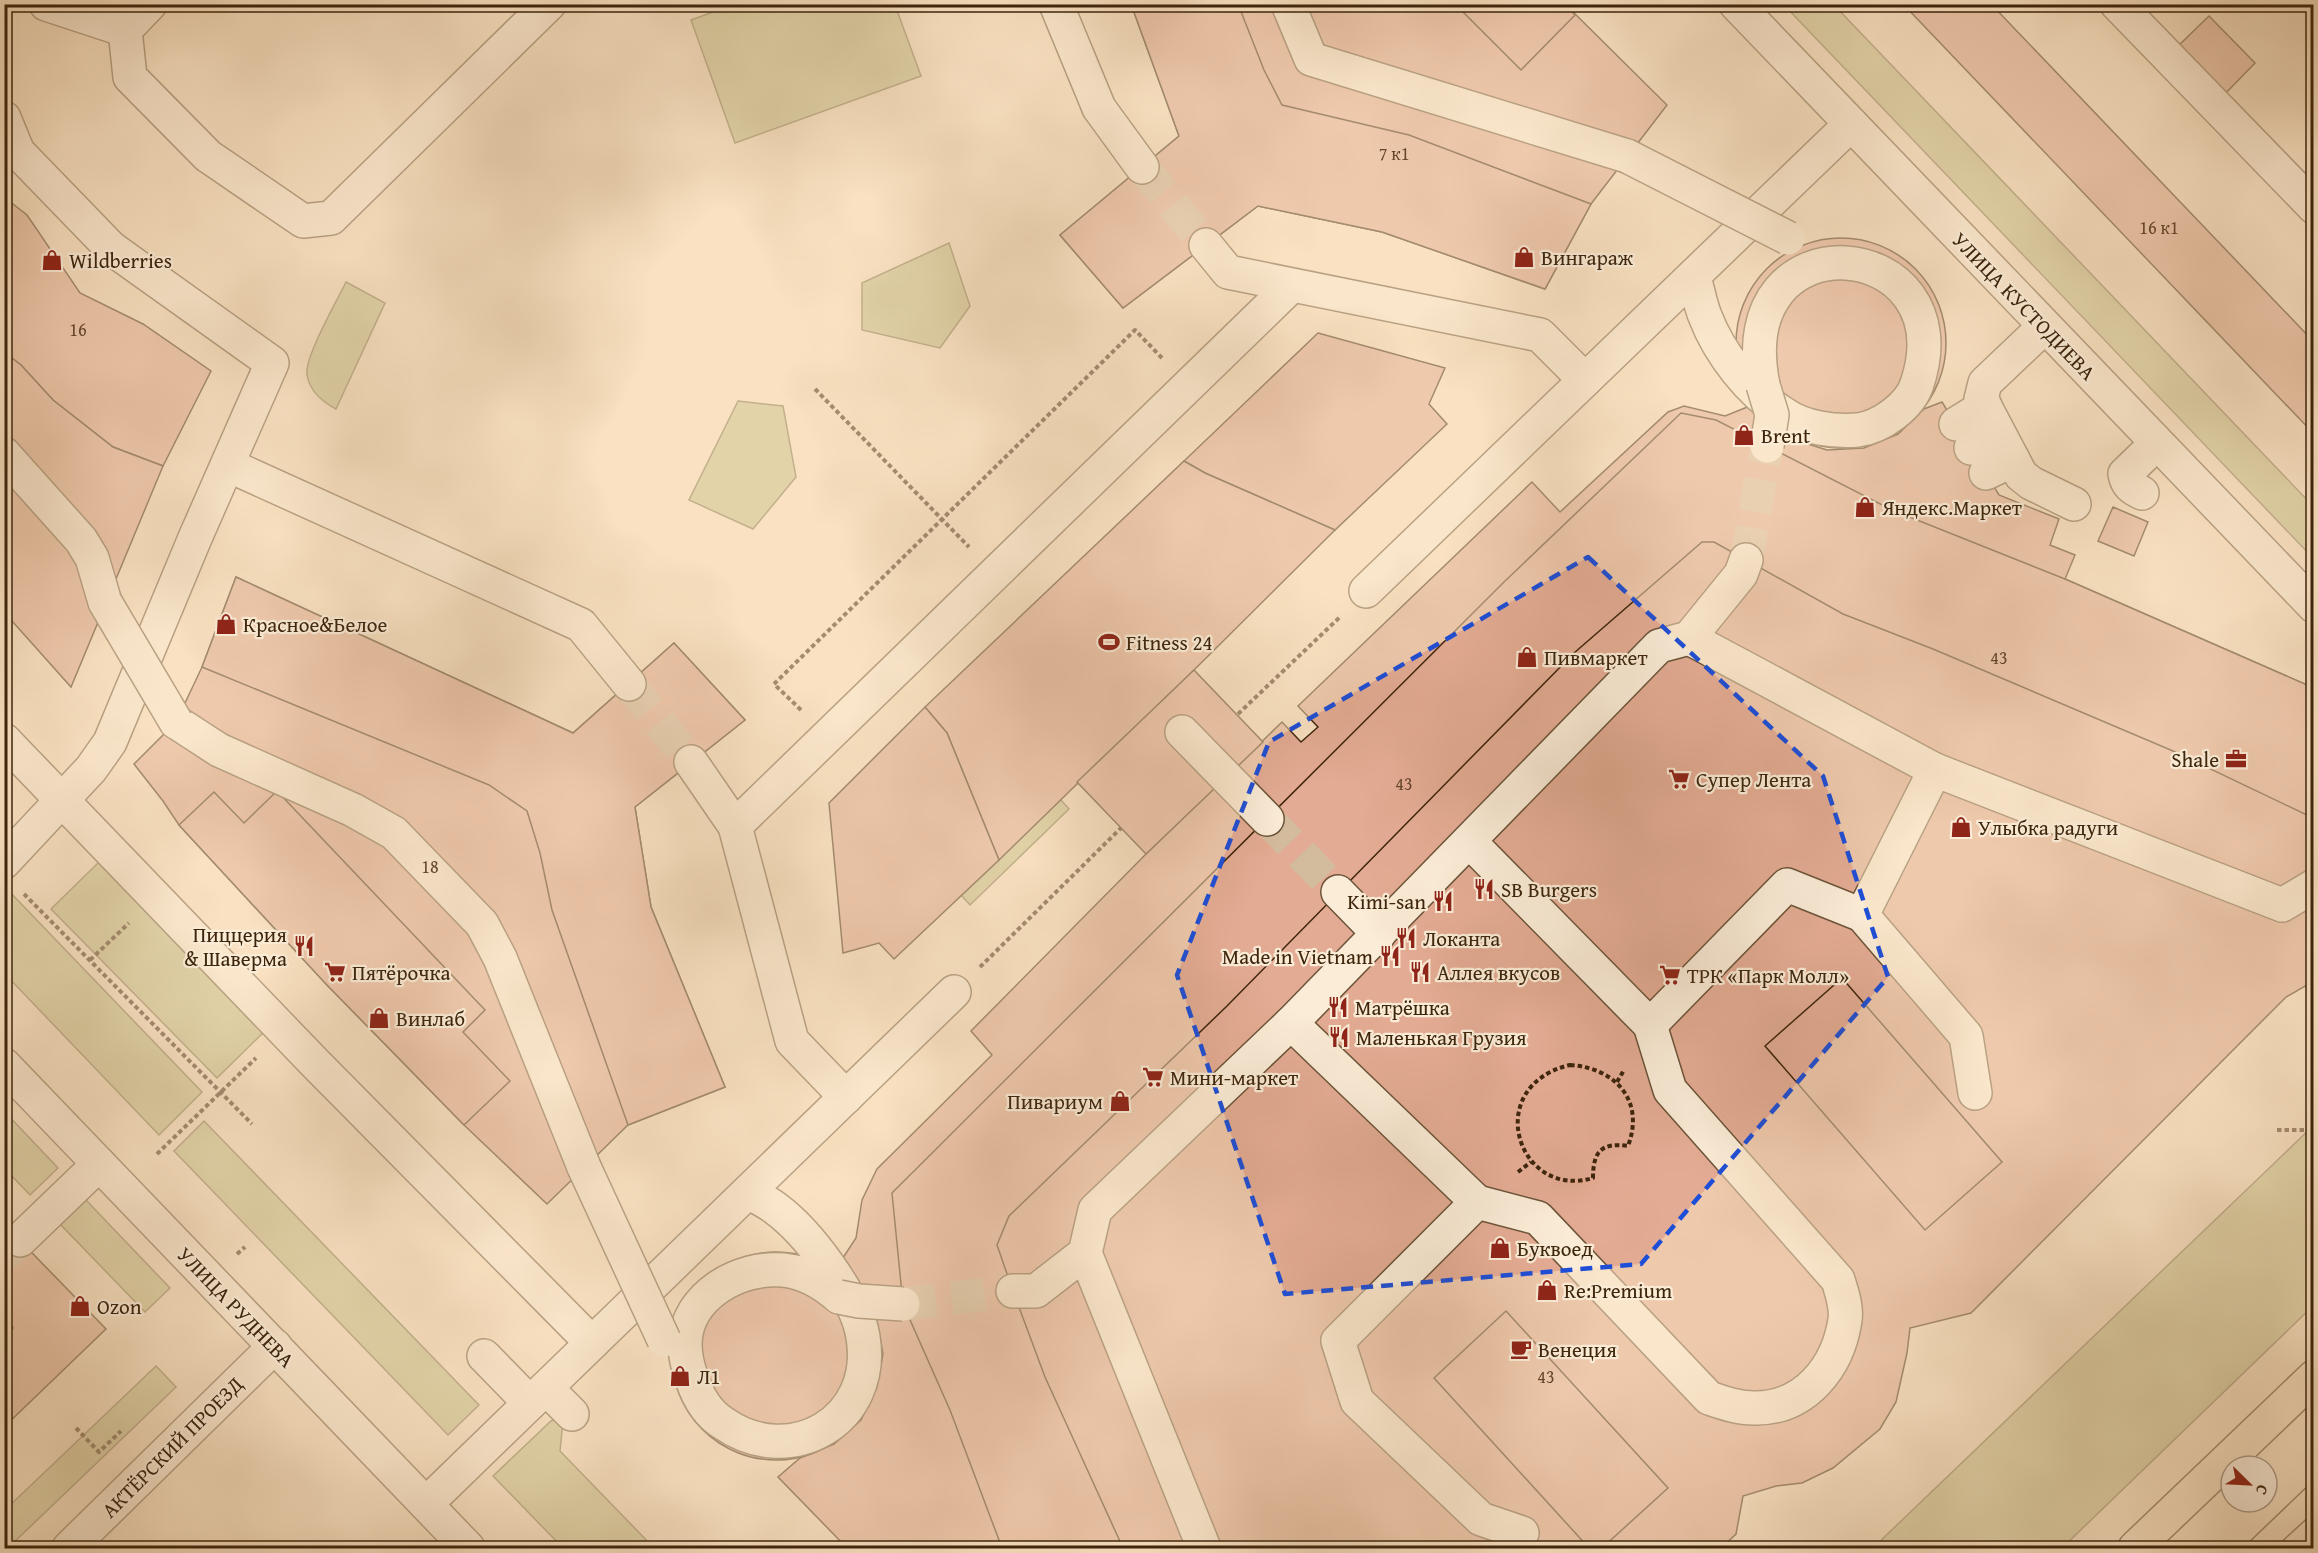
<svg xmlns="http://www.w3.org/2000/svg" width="2318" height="1553" font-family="'Gentium Book Plus',serif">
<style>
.green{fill:#c5c18d;stroke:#81734c;stroke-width:1.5}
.building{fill:#e3ab93;stroke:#3d250c;stroke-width:1.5}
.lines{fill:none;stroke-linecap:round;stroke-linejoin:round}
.minor-tunnel{stroke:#d3bb9d;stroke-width:33;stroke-dasharray:33 16;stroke-linecap:butt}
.minor-casing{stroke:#6c5439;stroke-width:36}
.major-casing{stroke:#3d250c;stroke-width:36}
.path{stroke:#3d250c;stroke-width:4;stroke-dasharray:4.5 3;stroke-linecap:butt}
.minor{stroke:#fbecd7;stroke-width:33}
.major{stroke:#f9e1c1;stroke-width:33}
.tram{stroke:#3d250c;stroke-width:1.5}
.minor-bridge-casing{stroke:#6c5439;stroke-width:36;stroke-linecap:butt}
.minor-bridge{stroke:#fbecd7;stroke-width:33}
.marked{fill:none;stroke:#1d4ed8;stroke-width:4.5;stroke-dasharray:12 8;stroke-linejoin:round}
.labels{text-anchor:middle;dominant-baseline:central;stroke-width:4.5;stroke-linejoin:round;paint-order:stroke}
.number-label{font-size:18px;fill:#66462e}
.poi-label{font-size:21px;fill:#3d250c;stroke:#fbecd7;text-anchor:start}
.street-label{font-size:21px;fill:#3d250c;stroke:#fbecd7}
</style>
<rect width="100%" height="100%" fill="#f9e1c1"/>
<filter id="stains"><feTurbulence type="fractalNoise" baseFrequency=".00333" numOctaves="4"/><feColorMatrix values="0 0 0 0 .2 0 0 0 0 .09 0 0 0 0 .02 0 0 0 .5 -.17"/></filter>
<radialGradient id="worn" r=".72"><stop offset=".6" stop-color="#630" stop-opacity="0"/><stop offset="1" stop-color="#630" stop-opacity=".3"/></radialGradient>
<!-- green -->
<g class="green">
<polygon points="735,4 895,5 921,76 735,143 691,20"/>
<polygon points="1784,5 1834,5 2313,506 2313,558"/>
<polygon points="949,243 970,306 940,348 862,330 862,283"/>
<path d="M 346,282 L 385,303 L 336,409 C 323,402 309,391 307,374 C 305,356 337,301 346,282 Z"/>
<polygon points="738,401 783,406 796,477 753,529 689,500"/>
<polygon points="1060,799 1069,809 970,905 961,895"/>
<polygon points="99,862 265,1031 217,1078 51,909"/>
<polygon points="5,887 202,1092 159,1135 5,974"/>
<polygon points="5,1112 58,1168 30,1195 5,1169"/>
<polygon points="204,1121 479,1405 448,1435 174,1151"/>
<polygon points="2313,1126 2313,1306 2062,1548 1873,1548"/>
<polygon points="84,1198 170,1288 145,1312 59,1223"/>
<polygon points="156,1366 176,1387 8,1548 5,1548 5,1510"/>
<polygon points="558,1418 563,1422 560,1451 654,1548 563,1548 493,1476 551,1421"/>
</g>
<!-- building -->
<g class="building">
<polygon points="1131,4 1565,4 1667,105 1591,204 1545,289 1382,232 1258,206 1123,308 1060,235 1179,136"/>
<polygon points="1131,4 1238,4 1264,70 1282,105 1409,135 1591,204 1545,289 1382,232 1258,206 1123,308 1060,235 1179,136"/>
<polygon points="1455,4 1565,4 1575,15 1521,70"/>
<polygon points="1903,4 1991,4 2314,342 2314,434"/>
<polygon points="2209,16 2255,63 2222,97 2174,50"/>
<polygon points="4,197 27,215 80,293 143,324 211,371 163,466 113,447 53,400 21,365 4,352"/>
<circle cx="1841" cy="343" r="105"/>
<polygon points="1318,333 1445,368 1429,404 1447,424 1335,530 1205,473 1184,461"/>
<polygon points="4,352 21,365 53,400 113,447 163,466 71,687 4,612"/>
<polygon points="1942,402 1999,495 2059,519 2050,545 2075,555 2065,579 2314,688 2314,981 2286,997 1971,1313 1910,1328 1907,1353 1896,1402 1880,1429 1833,1468 1802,1483 1776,1486 1743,1496 1736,1534 1721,1548 847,1548 778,1477 800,1458 834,1444 861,1420 877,1387 883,1354 877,1321 861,1291 837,1267 856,1238 862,1200 877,1169 992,1055 971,1031 1146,854 1282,722 1301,742 1318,727 1298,706 1532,482 1560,512 1668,412 1684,406 1725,416 1755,404 1770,423 1792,439 1827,450 1864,448 1898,434 1924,409"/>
<polygon points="1681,413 1716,420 1892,510 2065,579 2314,688 2314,810 2309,816 2173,751 1933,649 1843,614 1714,542 1702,542 1574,653 1227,1006 1009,1216 997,1245 1013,1291 1045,1377 1123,1548 1002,1548 950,1410 903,1304 892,1193 1504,582"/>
<polygon points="1184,461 1205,473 1335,530 1194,670 999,860 947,733 925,707"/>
<polygon points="2113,507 2148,522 2134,556 2098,541"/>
<polygon points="236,577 573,733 674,643 745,720 635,807 651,907 725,1087 628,1125 547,1204 464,1125 326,984 179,825 163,801 134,764 176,722 202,667"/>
<polygon points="236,577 573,733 674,643 745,720 635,807 651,907 725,1087 628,1125 552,910 540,853 527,811 489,785 202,667"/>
<polygon points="1194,670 1263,742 1146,854 1077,782"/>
<polygon points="925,707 947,733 999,860 894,959 879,943 843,953 829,803"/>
<polygon points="277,791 485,1010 463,1032 510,1081 464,1125 326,984 179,825 214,792 244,823"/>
<polygon points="1842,978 2002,1162 1925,1230 1765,1046"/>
<polygon points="4,1224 106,1329 4,1427 4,1336 13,1328 4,1319"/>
<circle cx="776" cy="1356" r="104"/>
<polygon points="1506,1311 1668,1488 1602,1548 1589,1548 1434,1378"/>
</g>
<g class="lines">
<!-- minor-tunnel -->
<g class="minor-tunnel">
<polyline points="1142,167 1206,245"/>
<polyline points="1746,560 1767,446"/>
<polyline points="629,684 691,762"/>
<polyline points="1267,819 1338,892"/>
<polyline points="4,1256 20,1240"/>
<polyline points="903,1304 1013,1291"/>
</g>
<defs>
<g id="minor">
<polyline points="46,4 125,30 150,4"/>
<polyline points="1056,4 1099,108 1142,167"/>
<polyline points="1288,4 1311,59 1627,156"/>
<polyline points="1736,4 2314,606"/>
<polyline points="2117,4 2314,207"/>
<polyline points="125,30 130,77 208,156 303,221 331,218 549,4"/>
<polyline points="4,118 18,152 111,248 272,363 195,538 110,742 91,769 4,862"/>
<polyline points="1206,245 1228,272 1540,335 1585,380"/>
<path d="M 1694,277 C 1698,290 1700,304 1705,316 C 1719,353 1750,393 1784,414 C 1804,428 1834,432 1858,430 C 1881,427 1910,406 1917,384 C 1967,234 1728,211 1763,385"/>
<polyline points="2044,327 1985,383 1981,399 2021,475 2031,483 2074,504"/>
<polyline points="1956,424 1985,406"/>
<polyline points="1971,448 1998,432"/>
<polyline points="4,454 81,540 92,558 105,602"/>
<polyline points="228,465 581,625 629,684"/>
<polyline points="1986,473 2013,460"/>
<path d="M 2142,493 C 2132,488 2127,485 2125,474 L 2156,444"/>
<polyline points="1366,591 1851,124"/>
<polyline points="1689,638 1935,770 2282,905 2314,886"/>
<polyline points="176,722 219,750 353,810 394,833 482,924 500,958 584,1167"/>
<polyline points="1182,732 1267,819"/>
<polyline points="4,740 315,1063 592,1343"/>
<polyline points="691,762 735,826 792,1041 846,1097"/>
<polyline points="1935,770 1862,915 1966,1036 1975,1093"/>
<polyline points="735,826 1291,286"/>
<polyline points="1470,842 1650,1025 1787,885 1862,915"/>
<polyline points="1338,892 1379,934"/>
<polyline points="1291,1023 1477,1202"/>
<polyline points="4,1065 468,1548"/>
<path d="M 748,1192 C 757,1197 767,1202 775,1208 C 808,1232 857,1297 863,1337 C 877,1421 790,1470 723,1423 C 707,1413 698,1397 692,1379 C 688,1368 685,1356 685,1344 C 686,1296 739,1266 783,1270 C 805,1272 823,1283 839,1297"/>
<polyline points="20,1240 99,1164"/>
<polyline points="1085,1253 1204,1548"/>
<polyline points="1013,1291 1036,1291 1085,1253 1095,1210 1291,1023 1659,646 1689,638 1741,574 1746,560"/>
<polyline points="484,1356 530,1403"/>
<polyline points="546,1388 572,1414"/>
<polyline points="426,1504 954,992"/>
<path d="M 1522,1533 L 1481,1519 L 1357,1401 L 1338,1341 L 1477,1202 L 1538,1218 L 1709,1398 C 1724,1403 1738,1408 1754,1408 C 1805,1409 1838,1367 1845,1320 C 1847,1307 1842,1293 1838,1280 L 1670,1090 L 1650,1025"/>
<polyline points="69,1548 275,1346"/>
</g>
<polyline id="major" points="2135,1548 2314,1377"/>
</defs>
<!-- minor casing -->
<use href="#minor" class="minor-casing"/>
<!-- major casing -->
<use href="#major" class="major-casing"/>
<!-- path -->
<g class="path">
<polyline points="815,389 969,547"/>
<polyline points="801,710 774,684 1135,330 1162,358"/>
<polyline points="1238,714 1340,617"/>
<polyline points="24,894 252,1124"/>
<polyline points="90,960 129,923"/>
<polyline points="980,967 1121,828"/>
<path d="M 1570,1065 C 1616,1068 1645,1101 1628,1146 C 1601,1142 1593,1152 1593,1178 C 1517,1200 1481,1086 1570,1065 Z"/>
<polyline points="1617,1082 1624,1070"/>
<polyline points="2277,1130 2314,1130"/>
<polyline points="157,1154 256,1058"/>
<polyline points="1518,1172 1531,1162"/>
<polyline points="237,1254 245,1247"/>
<polyline points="76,1428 99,1452 121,1431"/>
</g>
<!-- minor -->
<use href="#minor" class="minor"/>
<!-- major -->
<use href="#major" class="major"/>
<!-- tram -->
<g class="tram">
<polyline points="2243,1548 2314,1480"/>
<polyline points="2275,1548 2314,1512"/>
</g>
<defs>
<g id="minor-bridge">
<polyline points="1627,156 1788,238"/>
<polyline points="1763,385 1772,415 1767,446"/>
<polyline points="105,602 176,722"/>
<polyline points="584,1167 664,1340"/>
<polyline points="839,1297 859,1301 903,1304"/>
</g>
</defs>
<!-- minor-bridge casing -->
<use href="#minor-bridge" class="minor-bridge-casing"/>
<!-- minor-bridge -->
<use href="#minor-bridge" class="minor-bridge"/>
</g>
<!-- marked area -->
<path d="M0 0H2318V1553H0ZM 1588,557 L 1823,776 L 1888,977 L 1641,1264 L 1285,1294 L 1177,975 L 1269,742 Z" fill="#f9e1c1" fill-opacity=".55" fill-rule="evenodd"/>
<path class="marked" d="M 1588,557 L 1823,776 L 1888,977 L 1641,1264 L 1285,1294 L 1177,975 L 1269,742 Z"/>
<!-- icons -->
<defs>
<symbol id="shop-bare" viewBox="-9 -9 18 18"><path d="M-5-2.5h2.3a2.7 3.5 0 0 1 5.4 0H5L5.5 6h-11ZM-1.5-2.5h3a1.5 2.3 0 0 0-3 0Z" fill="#8f2418" stroke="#fbecd7" stroke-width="2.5" paint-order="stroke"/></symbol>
<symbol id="stadium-bare" viewBox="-9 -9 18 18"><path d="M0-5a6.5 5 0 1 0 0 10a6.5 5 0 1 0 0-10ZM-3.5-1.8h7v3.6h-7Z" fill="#8f2418" stroke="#fbecd7" stroke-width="2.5" paint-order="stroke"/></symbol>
<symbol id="office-bare" viewBox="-9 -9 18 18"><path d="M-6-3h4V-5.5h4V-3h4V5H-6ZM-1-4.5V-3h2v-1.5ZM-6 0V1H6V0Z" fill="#8f2418" stroke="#fbecd7" stroke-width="2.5" paint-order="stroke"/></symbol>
<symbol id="supermarket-bare" viewBox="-9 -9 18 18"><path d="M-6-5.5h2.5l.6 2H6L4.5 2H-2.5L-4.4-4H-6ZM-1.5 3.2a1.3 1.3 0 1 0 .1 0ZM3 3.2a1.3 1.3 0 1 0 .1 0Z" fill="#8f2418" stroke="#fbecd7" stroke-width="2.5" paint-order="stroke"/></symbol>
<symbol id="restaurant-bare" viewBox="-9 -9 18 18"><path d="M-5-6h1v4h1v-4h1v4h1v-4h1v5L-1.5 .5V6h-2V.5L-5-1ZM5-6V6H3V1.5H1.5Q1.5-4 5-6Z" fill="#8f2418" stroke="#fbecd7" stroke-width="2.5" paint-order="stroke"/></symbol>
<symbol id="cafe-bare" viewBox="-9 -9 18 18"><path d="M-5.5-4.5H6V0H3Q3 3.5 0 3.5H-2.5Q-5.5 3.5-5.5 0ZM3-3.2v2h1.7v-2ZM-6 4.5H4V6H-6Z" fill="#8f2418" stroke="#fbecd7" stroke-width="2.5" paint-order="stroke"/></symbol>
</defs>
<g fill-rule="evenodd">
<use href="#shop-bare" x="1509" y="242" width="30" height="30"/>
<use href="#shop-bare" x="37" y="245" width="30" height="30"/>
<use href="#shop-bare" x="1729" y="420" width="30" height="30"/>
<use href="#shop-bare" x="1850" y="492" width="30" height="30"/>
<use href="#shop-bare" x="211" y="609" width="30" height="30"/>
<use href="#stadium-bare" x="1094" y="627" width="30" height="30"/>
<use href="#shop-bare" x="1512" y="642" width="30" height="30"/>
<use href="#office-bare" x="2221" y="744" width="30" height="30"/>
<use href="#supermarket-bare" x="1664" y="764" width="30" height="30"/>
<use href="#shop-bare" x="1946" y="812" width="30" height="30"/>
<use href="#restaurant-bare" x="1469" y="874" width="30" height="30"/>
<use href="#restaurant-bare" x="1428" y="886" width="30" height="30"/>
<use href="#restaurant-bare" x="1391" y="923" width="30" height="30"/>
<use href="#restaurant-bare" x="289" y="931" width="30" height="30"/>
<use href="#restaurant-bare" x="1375" y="941" width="30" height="30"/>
<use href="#supermarket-bare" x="320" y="957" width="30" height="30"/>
<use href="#restaurant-bare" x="1405" y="957" width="30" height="30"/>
<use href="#supermarket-bare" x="1655" y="960" width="30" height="30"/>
<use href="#restaurant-bare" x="1323" y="992" width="30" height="30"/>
<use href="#shop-bare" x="364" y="1003" width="30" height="30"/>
<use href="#restaurant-bare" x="1324" y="1022" width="30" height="30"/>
<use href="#supermarket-bare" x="1138" y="1062" width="30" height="30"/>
<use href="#shop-bare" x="1105" y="1086" width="30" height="30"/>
<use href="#shop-bare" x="1485" y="1233" width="30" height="30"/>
<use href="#shop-bare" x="1532" y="1275" width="30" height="30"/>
<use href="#shop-bare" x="65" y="1291" width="30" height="30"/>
<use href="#cafe-bare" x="1506" y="1334" width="30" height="30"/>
<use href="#shop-bare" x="665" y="1361" width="30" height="30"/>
</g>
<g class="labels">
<!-- number labels -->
<g class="number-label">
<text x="1394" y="153">7 к1</text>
<text x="2159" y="227">16 к1</text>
<text x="78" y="329">16</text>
<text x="1999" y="657">43</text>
<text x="1404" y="783">43</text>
<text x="430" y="866">18</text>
<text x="1546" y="1376">43</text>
</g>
<!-- poi labels -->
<g class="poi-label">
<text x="1541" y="257">Вингараж</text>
<text x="69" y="260">Wildberries</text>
<text x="1761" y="435">Brent</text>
<text x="1882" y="507">Яндекс.Маркет</text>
<text x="243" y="624">Красное&amp;Белое</text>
<text x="1126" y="642">Fitness 24</text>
<text x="1544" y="657">Пивмаркет</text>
<text x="2219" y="759" text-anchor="end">Shale</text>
<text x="1696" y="779">Супер Лента</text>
<text x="1978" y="827">Улыбка радуги</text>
<text x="1501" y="889">SB Burgers</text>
<text x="1426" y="901" text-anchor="end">Kimi-san</text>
<text x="287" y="934" text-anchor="end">Пиццерия<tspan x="287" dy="24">&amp; Шаверма</tspan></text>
<text x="1423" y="938">Локанта</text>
<text x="1373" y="956" text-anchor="end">Made in Vietnam</text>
<text x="352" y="972">Пятёрочка</text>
<text x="1437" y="972">Аллея вкусов</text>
<text x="1687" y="975">ТРК «Парк Молл»</text>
<text x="1355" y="1007">Матрёшка</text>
<text x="396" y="1018">Винлаб</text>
<text x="1356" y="1037">Маленькая Грузия</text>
<text x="1170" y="1077">Мини-маркет</text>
<text x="1103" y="1101" text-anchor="end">Пивариум</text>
<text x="1517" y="1248">Буквоед</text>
<text x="1564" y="1290">Re:Premium</text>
<text x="97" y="1306">Ozon</text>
<text x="1538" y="1349">Венеция</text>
<text x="697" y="1376">Л1</text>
</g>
<!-- street labels -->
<g class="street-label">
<text transform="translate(2024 306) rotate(46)">УЛИЦА КУСТОДИЕВА</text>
<text transform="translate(236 1307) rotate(46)">УЛИЦА РУДНЕВА</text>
<text transform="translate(172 1447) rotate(-45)">АКТЁРСКИЙ ПРОЕЗД</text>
</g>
</g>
<!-- margin -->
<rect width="2318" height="1553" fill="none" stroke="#f9e1c1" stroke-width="24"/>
<rect x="6" y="6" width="2306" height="1541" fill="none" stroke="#3d250c" stroke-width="3"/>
<rect x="12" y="12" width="2294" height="1529" fill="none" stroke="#3d250c" stroke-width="1.5"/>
<!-- north arrow -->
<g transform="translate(2249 1484) rotate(114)"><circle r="28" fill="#fbecd7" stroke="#af9c86" stroke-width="1.5"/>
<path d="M0-4.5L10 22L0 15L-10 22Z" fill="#8f2418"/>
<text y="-9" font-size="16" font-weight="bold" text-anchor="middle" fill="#3d250c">С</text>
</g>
<rect width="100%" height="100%" filter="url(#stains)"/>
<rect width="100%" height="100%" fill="url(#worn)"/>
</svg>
